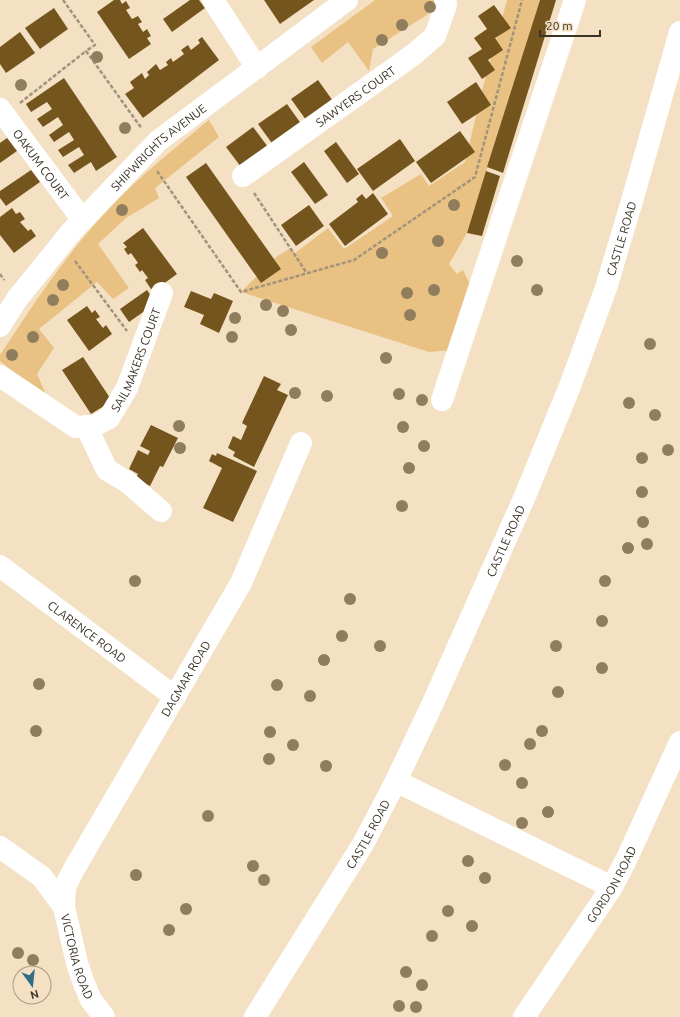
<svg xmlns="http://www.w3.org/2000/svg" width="680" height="1017" font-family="Ubuntu,sans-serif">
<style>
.green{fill:#e9c283}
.building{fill:#74551d}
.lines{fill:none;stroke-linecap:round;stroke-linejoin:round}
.path{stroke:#a1937e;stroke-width:2.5;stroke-dasharray:4 2;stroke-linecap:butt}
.minor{stroke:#fff;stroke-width:22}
.tree{fill:#8f7d5e}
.labels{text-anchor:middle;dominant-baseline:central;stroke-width:4;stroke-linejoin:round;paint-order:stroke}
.street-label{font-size:12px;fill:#3a3327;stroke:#f4e1c4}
</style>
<rect width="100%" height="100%" fill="#f4e1c4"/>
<!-- green -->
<g class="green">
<polygon points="375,0 439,0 441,6 373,49 369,71 348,42 322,63 311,47"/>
<polygon points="507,0 540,0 467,233 449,264 457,274 463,270 471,286 452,350 429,352 241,292 276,257 291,248 295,253 328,228 344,249 393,216 381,198 421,174 429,186 465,162 483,87"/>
<path d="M 209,120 L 219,137 L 155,188 L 159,198 L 126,218 L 98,244 L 129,288 L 113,299 L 97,282 L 39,329 L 54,348 L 37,374 L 45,392 L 41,396 L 0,361 L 0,355 C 33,305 66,254 107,211 C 138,177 174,149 209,120 Z"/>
</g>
<!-- building -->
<g class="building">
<polygon points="114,0 120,0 122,4 126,1 130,8 126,10 132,19 138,16 142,22 138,24 143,32 147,29 151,36 147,38 151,44 129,59 97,12"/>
<polygon points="190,0 199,0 205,8 172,32 163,19"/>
<polygon points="264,0 314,0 280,24"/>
<polygon points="540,0 556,0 503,173 487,167"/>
<polygon points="494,5 511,28 495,38 503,50 488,60 495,70 482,79 468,58 482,49 474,38 487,29 478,16"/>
<polygon points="54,8 68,29 40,49 25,28"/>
<polygon points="20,32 35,53 6,73 0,64 0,47"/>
<polygon points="202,37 219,60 143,118 125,94 134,88 130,82 142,73 145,79 149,75 147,72 156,64 160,70 168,65 166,62 171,58 173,62 184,54 181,50 188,45 191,50 200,43 198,40"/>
<polygon points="64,78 117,157 96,171 91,162 74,173 68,165 84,155 79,147 63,157 58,150 74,140 69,132 54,142 49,135 63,125 58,117 43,127 37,119 52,109 47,102 31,112 26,104"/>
<polygon points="318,80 333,101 306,120 291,99"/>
<polygon points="476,82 491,105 462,124 447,102"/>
<polygon points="287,104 302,125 274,146 258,124"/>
<polygon points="253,127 268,147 241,167 226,147"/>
<polygon points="460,131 475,152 431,183 416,162"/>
<polygon points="7,138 17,151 0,163 0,143"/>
<polygon points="400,139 415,161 373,191 357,169"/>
<polygon points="336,142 359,174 347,183 324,151"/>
<polygon points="304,162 328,195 315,204 291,172"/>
<polygon points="206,163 281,269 261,283 186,177"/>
<polygon points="31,170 40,182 6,206 0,198 0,191"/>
<polygon points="486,171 500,176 482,236 467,233"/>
<polygon points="373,193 388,214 345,246 329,224 358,202 356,199 362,194 366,199"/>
<polygon points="309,205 324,226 296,246 281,225"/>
<polygon points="12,208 16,214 20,212 25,219 20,222 28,231 31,229 36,236 14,253 0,235 0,217"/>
<polygon points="143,228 177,274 155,290 153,288 151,289 145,280 148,278 142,270 140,272 135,265 138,263 131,253 128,255 124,249 127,247 123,243"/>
<polygon points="147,290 156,303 129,322 120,309"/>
<polygon points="191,291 211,299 214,293 233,301 219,333 200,324 204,315 184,307"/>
<polygon points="87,306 92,313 95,310 100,317 96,319 103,328 106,325 112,334 89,351 67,320"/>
<polygon points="83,357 112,401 91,414 62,370"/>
<polygon points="264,376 281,384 277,390 288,395 254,467 233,456 235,452 228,448 233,436 241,440 247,426 242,423"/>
<polygon points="151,425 178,438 163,467 160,466 150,486 135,479 138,474 129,469 138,450 148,455 150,451 140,446"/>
<polygon points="217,453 257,471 233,522 203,508 222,468 209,461 212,454 216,456"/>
</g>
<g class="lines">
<!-- path -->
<g class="path">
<polyline points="63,0 95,45 86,51 142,129"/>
<polyline points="20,103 86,51"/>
<polyline points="157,171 241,292 354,260 475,177 522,0"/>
<polyline points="254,193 306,272"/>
<polyline points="75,261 127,331"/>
<polyline points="0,274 4,280"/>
</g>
<!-- minor -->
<g class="minor">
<polyline points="213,0 257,68"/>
<path id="s1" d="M 0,109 L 82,219"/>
<path id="s2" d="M 243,176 L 413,55 L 435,36 L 446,5 L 445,0"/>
<path id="s3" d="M 0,326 L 17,299 L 72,231 L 158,141 L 347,0"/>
<path id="s4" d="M 0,376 L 76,427 L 94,426 L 109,418 L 127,388 L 162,293"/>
<polyline points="442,400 575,0"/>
<polyline points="86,426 107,470 126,481 161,511"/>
<path id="s5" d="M 0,566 L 175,697"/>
<polyline points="396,781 612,887"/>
<path id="s6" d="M 0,847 L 42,877 L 64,907 L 77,963 L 83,981 L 91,1000 L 104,1017"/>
<path id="s7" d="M 64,907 L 65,887 L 74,869 L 241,583 L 301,443"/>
<path id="s8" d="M 255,1017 L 363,844 L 396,781 L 432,705 L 525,496 L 570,386 L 606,288 L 632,201 L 680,32"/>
<path id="s9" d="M 524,1017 L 612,887 L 627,858 L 680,742"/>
</g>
</g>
<!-- trees -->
<g class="tree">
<circle cx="430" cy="7" r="6"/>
<circle cx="402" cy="25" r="6"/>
<circle cx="382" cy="40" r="6"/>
<circle cx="97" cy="57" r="6"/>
<circle cx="21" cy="85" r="6"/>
<circle cx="125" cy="128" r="6"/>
<circle cx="454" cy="205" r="6"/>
<circle cx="122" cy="210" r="6"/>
<circle cx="438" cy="241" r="6"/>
<circle cx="382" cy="253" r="6"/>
<circle cx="517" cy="261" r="6"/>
<circle cx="63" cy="285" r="6"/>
<circle cx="434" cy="290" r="6"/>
<circle cx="537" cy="290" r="6"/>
<circle cx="407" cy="293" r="6"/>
<circle cx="53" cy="300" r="6"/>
<circle cx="266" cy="305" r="6"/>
<circle cx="283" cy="311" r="6"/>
<circle cx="410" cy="315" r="6"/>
<circle cx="235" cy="318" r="6"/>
<circle cx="291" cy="330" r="6"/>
<circle cx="33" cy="337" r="6"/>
<circle cx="232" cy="337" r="6"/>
<circle cx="650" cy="344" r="6"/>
<circle cx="12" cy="355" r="6"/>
<circle cx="386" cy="358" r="6"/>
<circle cx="295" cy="393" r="6"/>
<circle cx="399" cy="394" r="6"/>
<circle cx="327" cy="396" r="6"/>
<circle cx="422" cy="400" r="6"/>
<circle cx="629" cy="403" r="6"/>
<circle cx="655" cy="415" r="6"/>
<circle cx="179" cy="426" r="6"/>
<circle cx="403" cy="427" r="6"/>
<circle cx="424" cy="446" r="6"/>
<circle cx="180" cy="448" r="6"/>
<circle cx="668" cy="450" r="6"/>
<circle cx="642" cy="458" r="6"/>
<circle cx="409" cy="468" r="6"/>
<circle cx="642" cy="492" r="6"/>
<circle cx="402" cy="506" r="6"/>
<circle cx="643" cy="522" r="6"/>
<circle cx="647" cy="544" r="6"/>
<circle cx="628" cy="548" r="6"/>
<circle cx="135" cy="581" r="6"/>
<circle cx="605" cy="581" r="6"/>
<circle cx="350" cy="599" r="6"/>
<circle cx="602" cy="621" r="6"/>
<circle cx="342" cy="636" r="6"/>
<circle cx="380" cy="646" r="6"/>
<circle cx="556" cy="646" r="6"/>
<circle cx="324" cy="660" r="6"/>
<circle cx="602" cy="668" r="6"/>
<circle cx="39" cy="684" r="6"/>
<circle cx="277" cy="685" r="6"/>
<circle cx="558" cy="692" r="6"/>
<circle cx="310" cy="696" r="6"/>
<circle cx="36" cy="731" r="6"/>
<circle cx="542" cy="731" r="6"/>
<circle cx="270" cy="732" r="6"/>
<circle cx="530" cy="744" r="6"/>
<circle cx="293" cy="745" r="6"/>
<circle cx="269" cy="759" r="6"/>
<circle cx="505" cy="765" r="6"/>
<circle cx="326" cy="766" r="6"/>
<circle cx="522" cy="783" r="6"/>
<circle cx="548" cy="812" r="6"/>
<circle cx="208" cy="816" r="6"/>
<circle cx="522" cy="823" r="6"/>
<circle cx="468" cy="861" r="6"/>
<circle cx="253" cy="866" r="6"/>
<circle cx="136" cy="875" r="6"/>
<circle cx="485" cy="878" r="6"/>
<circle cx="264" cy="880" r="6"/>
<circle cx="186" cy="909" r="6"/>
<circle cx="448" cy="911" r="6"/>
<circle cx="472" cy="926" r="6"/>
<circle cx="169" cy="930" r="6"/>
<circle cx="432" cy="936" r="6"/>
<circle cx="18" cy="953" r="6"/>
<circle cx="33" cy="960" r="6"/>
<circle cx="406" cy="972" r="6"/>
<circle cx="422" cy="985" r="6"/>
<circle cx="399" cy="1006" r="6"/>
<circle cx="416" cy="1007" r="6"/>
</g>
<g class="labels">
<!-- street labels -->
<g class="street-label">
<text stroke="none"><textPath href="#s2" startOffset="138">SAWYERS COURT</textPath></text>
<text stroke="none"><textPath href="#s3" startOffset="240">SHIPWRIGHTS AVENUE</textPath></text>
<text stroke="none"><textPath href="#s1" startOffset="69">OAKUM COURT</textPath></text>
<text stroke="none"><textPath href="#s8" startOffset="863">CASTLE ROAD</textPath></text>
<text stroke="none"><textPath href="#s4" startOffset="191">SAILMAKERS COURT</textPath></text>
<text stroke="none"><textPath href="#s8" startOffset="539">CASTLE ROAD</textPath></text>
<text stroke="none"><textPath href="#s5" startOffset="109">CLARENCE ROAD</textPath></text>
<text stroke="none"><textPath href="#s7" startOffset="261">DAGMAR ROAD</textPath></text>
<text stroke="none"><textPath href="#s8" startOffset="215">CASTLE ROAD</textPath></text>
<text stroke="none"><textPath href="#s9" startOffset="159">GORDON ROAD</textPath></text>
<text stroke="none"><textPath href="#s6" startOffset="140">VICTORIA ROAD</textPath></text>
</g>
</g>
<!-- north arrow -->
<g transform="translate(32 985) rotate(165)"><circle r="19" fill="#f4e1c4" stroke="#aa9b85"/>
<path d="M0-3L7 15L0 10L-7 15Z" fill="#326c85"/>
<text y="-6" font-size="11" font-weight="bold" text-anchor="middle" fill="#3a3327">N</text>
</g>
<!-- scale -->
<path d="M540 30v6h60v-6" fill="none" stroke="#3a3327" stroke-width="2"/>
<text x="546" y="30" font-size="12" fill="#3a3327" stroke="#f4e1c4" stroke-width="3" paint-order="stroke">20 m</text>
</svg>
